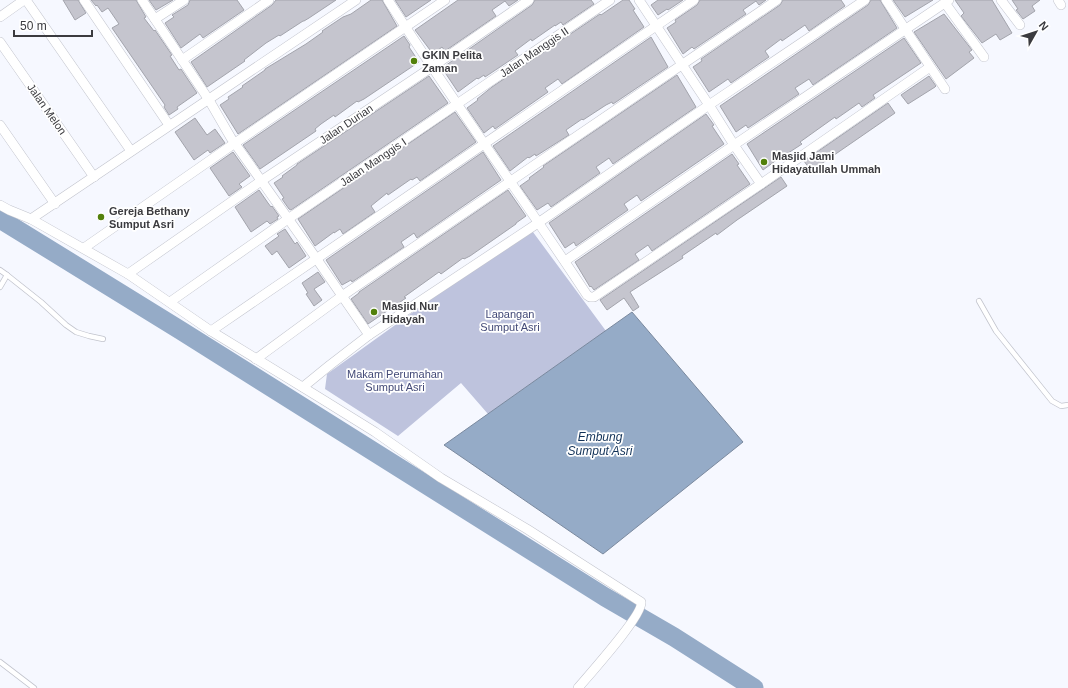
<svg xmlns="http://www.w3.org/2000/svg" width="1068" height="688" font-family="Arial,sans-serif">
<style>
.green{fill:#bec3dd}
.water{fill:#95abc7;stroke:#7a899e}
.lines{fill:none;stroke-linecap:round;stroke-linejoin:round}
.river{stroke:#95abc7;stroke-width:19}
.building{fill:#c5c5ce;stroke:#a3a4ac}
.service-casing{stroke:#c2c4cd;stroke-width:6}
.minor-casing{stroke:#c2c4cd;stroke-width:10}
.service{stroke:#fff;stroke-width:4.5}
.minor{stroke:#fff;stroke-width:9}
.poi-dot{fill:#52800b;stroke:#fff;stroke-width:1.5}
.labels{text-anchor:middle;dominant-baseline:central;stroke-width:3.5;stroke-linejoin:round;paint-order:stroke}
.street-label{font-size:11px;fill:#3b3b3f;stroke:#fff}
.poi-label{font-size:11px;font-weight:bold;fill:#3b3b3f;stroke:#fff;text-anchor:start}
.park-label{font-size:11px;fill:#424977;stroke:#fff}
.water-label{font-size:12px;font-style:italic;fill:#123258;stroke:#fff}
</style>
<rect width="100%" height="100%" fill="#f6f8ff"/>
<!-- green -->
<polygon class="green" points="530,228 606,331 488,414 461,383 398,436 325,389 327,374"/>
<!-- water -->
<polygon class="water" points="632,312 743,442 603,554 444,445"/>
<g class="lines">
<!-- river -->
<polyline class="river" points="0,219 180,330 605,597 674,637 754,688"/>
</g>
<!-- building -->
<g class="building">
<polygon points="63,0 78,0 86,13 75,20"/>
<polygon points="91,0 136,0 146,17 144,18 154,31 155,30 172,55 170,56 179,70 181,69 197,93 177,107 178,109 169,115 164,107 165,105 112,28 119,24 108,8 102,12 97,5 96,6"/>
<polygon points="149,0 173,0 156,10"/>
<polygon points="190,0 237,0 244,10 203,38 200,34 181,48 165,23 174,17 172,15 188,5"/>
<polygon points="276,0 336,0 309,18 304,21 303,21 280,36 279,35 266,43 244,60 245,61 207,87 191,62 272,5"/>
<polygon points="371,0 382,0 397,26 238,134 220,105 229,99 228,97 243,87 242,86 265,70 265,69 306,44 323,32 322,31 343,17 351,14"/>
<polygon points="395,0 431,0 406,17"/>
<polygon points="458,0 518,0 509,6 505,1 492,10 496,16 445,51 442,47 433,54 415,30"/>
<polygon points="535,0 591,0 594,4 563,25 561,22 555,26 555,25 532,41 531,39 515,51 518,55 485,77 484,75 478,79 477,78 458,92 442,68 532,5"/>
<polygon points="623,0 629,0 635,9 633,10 644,27 562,84 558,79 545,88 548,92 495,129 493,126 484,133 467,108 478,100 477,99 492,87 600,14 601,15"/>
<polygon points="658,0 683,0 668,10 667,9 658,15 651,5"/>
<polygon points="700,0 766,0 759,5 756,1 743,10 746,14 694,49 692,47 683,54 667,28 676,22 675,20 697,5"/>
<polygon points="783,0 841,0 845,6 809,31 805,25 782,41 781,39 765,51 769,57 731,83 728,79 709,92 693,67 702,61 701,59 780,5"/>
<polygon points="871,0 880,0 897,28 813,85 809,79 795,88 799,94 748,128 746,125 736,132 720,106 868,5"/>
<polygon points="893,0 933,0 905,17"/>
<polygon points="955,0 992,0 1012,33 1000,40 996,34 982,43 961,16 964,13"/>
<polygon points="1012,0 1040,0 1032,6 1035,11 1023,19 1016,10 1018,9"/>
<polygon points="944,14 972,50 969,52 974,58 946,79 914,32"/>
<polygon points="404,36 410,45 409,47 419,62 364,99 358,102 357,101 335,117 334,115 321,124 315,129 316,131 260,169 243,145"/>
<polygon points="651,37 668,67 613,104 612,102 606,105 583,120 582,119 566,130 569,135 536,156 535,154 529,158 528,157 510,171 493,146"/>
<polygon points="904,38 921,63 873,95 875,98 862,107 859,103 836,119 835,117 800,142 802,144 782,157 782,156 763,170 747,144"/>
<polygon points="677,75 696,107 613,164 609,158 596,167 600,173 551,207 548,203 537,210 520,186 530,179 529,178 544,167 543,166"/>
<polygon points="429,76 448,103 291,210 289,209 282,199 284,198 274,183 283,177 282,176 297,165 297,164"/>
<polygon points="929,76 936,86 935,87 908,104 901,95"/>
<polygon points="888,103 895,113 811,171 804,161"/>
<polygon points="455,112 476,142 420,181 417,177 412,180 411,179 388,195 387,193 371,206 375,212 343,234 340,229 334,233 334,232 315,246 298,219"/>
<polygon points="706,114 714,125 712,126 724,144 641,201 637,195 624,204 628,210 576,246 574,242 565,248 549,223"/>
<polygon points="195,118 207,135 215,129 225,143 210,153 208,150 194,160 175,132"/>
<polygon points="233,152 250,176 239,184 242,187 229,196 210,168"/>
<polygon points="483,152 501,180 417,238 414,233 401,242 404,247 352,282 351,280 342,285 326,260"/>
<polygon points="732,154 739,164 737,165 750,184 652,251 648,245 635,254 639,260 594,290 591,286 590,287 575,262"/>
<polygon points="781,177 787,186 737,220 717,235 716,233 682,256 683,258 630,292 639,307 633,311 624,298 607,310 600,300"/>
<polygon points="259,190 268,203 271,207 272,206 279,216 277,217 278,219 270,224 267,221 251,232 235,207"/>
<polygon points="508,190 526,216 516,223 516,224 470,256 464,259 463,258 441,274 439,272 404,297 406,298 368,324 351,299 359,293 359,292"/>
<polygon points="285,229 295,244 297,242 306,256 289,268 277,251 272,255 265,246 279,236 277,234"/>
<polygon points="318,272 325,282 314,289 322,300 314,306 306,294 308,293 302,283"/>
</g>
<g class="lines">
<defs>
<g id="service">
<polyline points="0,270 7,275 0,287"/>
<polyline points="7,275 41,302 66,325 76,332 89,336 103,339"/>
<polyline points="979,301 996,331 1052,401 1061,406 1068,405"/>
<polyline points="0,662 34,688"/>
</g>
<g id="minor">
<polyline points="26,0 131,151"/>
<polyline points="84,0 169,125"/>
<polyline points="142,0 209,100 231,138 316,258 369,335"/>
<path d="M 388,0 C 452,100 522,196 587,295 L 590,297 L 594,297 L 761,184 L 930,67"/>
<polyline points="639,0 709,105 734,145 761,184"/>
<polyline points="886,0 945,89"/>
<polyline points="1001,0 1020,25"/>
<polyline points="1058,0 1061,5"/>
<polyline points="945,3 984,57"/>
<polyline points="0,17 24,0"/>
<polyline points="155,19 184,0"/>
<polyline points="0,42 94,177"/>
<polyline points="182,60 269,0"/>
<polyline points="0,125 55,204"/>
<path d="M 0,205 L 9,210 L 31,219 L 128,274 L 211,331 L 317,396 L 375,432 L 441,478 L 527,529 L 641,602 C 644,614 588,676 578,688"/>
<polyline points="31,219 356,0"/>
<polyline points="84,248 235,143 445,0"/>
<polyline points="565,261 734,145 949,0"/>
<polyline points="128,274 261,181 432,67 529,0"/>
<polyline points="170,302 288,219 610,0"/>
<polyline points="211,331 694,0"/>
<polyline points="256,359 342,296 777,0"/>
<polyline points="303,387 330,365 369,335 538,223 709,105 865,0"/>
</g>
</defs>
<!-- service casing -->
<use href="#service" class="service-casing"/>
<!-- minor casing -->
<use href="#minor" class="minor-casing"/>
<!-- service -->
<use href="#service" class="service"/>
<!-- minor -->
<use href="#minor" class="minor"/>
</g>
<!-- markers -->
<g class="poi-dot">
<circle cx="414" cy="61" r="4"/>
<circle cx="764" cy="162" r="4"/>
<circle cx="101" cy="217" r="4"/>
<circle cx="374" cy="312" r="4"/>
</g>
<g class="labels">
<!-- street labels -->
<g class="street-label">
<text transform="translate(534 52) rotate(-34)">Jalan Manggis II</text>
<text transform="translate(47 109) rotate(55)">Jalan Melon</text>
<text transform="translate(346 124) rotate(-34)">Jalan Durian</text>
<text transform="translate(373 162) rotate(-34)">Jalan Manggis I</text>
</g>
<!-- poi labels -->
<g class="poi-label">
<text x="422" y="55">GKIN Pelita<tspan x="422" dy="13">Zaman</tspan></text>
<text x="772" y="156">Masjid Jami<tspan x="772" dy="13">Hidayatullah Ummah</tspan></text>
<text x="109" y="211">Gereja Bethany<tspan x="109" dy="13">Sumput Asri</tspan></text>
<text x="382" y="306">Masjid Nur<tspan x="382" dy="13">Hidayah</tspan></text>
</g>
<!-- park labels -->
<g class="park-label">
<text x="510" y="314">Lapangan<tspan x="510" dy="13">Sumput Asri</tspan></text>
<text x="395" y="374">Makam Perumahan<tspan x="395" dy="13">Sumput Asri</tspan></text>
</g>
<!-- water labels -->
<g class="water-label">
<text x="600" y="437">Embung<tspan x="600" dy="14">Sumput Asri</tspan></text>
</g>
</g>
<!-- north arrow -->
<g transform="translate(1036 32) rotate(51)" stroke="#ffffff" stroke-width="3" paint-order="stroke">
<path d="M0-3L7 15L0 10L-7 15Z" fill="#3b3b3f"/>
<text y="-6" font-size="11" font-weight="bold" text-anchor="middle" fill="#3b3b3f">N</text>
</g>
<!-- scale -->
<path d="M14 30v6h78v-6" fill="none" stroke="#3b3b3f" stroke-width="2"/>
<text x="20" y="30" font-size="12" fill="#3b3b3f" stroke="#ffffff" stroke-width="3" paint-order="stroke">50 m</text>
</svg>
